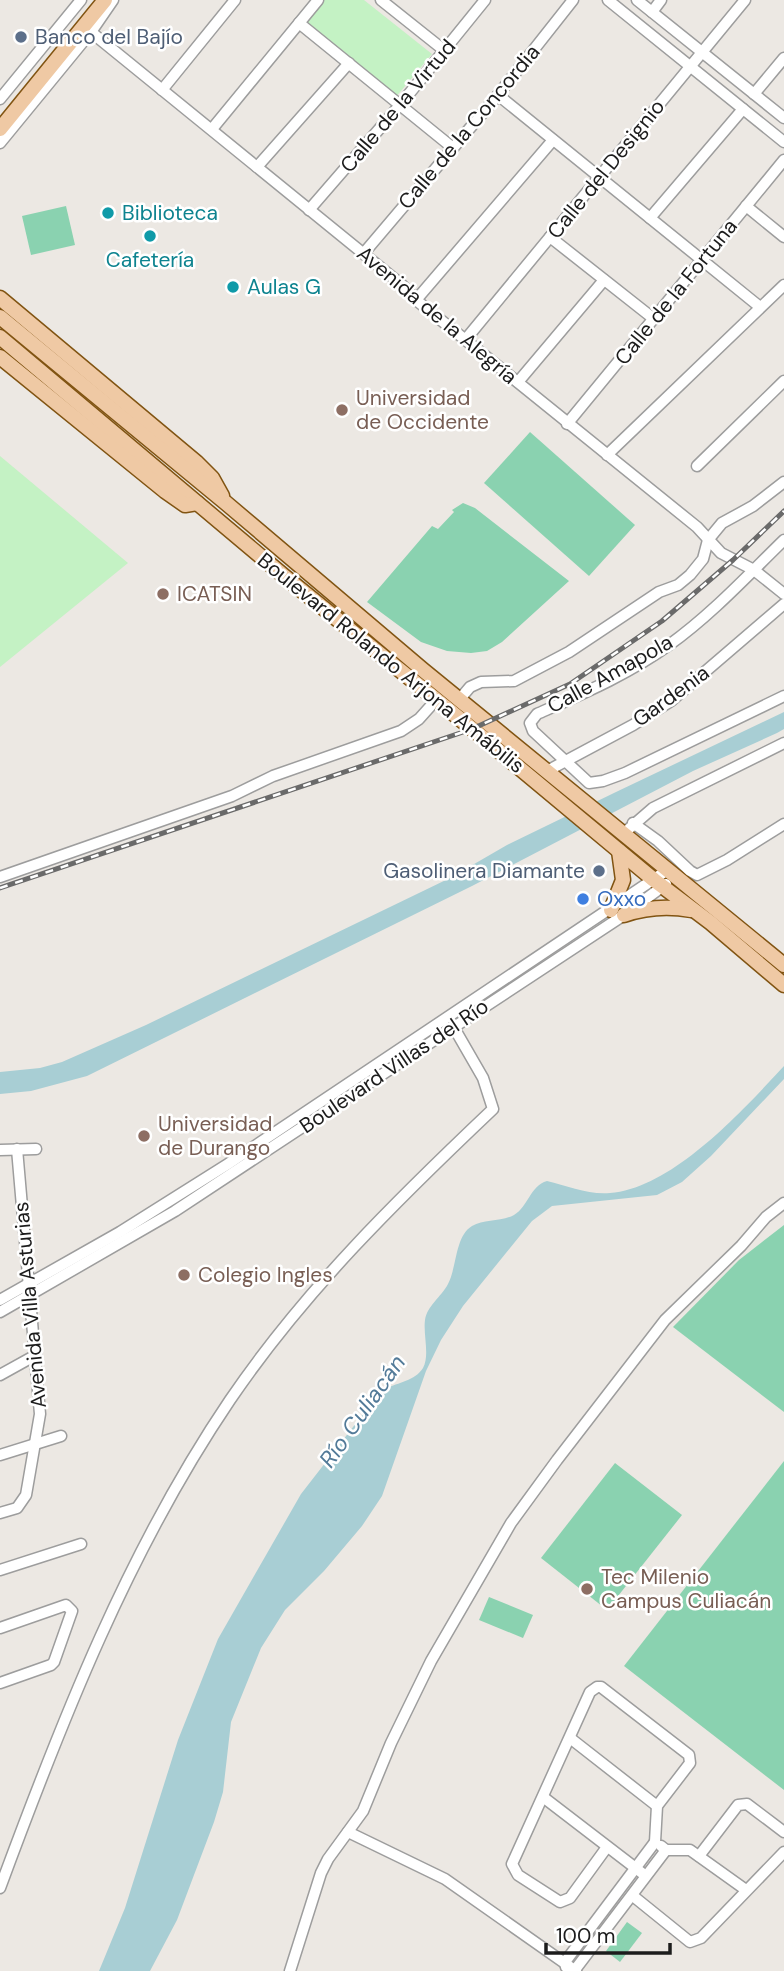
<svg xmlns="http://www.w3.org/2000/svg" width="784" height="1971" font-family="'DM Sans',sans-serif">
<style>
.park{fill:#c4f2c4}
.pitch{fill:#8ad2b0}
.water{fill:#a8ced4}
.lines{fill:none;stroke-linecap:round;stroke-linejoin:round}
.minor-casing{stroke:#9d9d9d;stroke-width:13}
.major-casing{stroke:#815412;stroke-width:17}
.minor{stroke:#fff;stroke-width:10}
.major{stroke:#efc9a4;stroke-width:14}
.rail-casing{stroke:#6a6a6a;stroke-width:5}
.rail{stroke:#fff;stroke-width:2.5;stroke-dasharray:8;stroke-linecap:butt}
.service-dot{fill:#5c6f8a;stroke:#fff;stroke-width:2.5}
.culture-dot{fill:#0f9aa8;stroke:#fff;stroke-width:2.5}
.education-dot{fill:#8d6e63;stroke:#fff;stroke-width:2.5}
.shop-dot{fill:#3f7fe0;stroke:#fff;stroke-width:2.5}
.labels{text-anchor:middle;dominant-baseline:central;stroke-width:5;stroke-linejoin:round;paint-order:stroke}
.service-label{font-size:21px;fill:#4e5e75;stroke:#fff;text-anchor:start}
.street-label{font-size:21px;fill:#1c1c1c;stroke:#fff}
.culture-label{font-size:21px;fill:#0d838f;stroke:#fff;text-anchor:start}
.education-label{font-size:21px;fill:#785e54;stroke:#fff;text-anchor:start}
.shop-label{font-size:21px;fill:#366cbe;stroke:#fff;text-anchor:start}
.water-label{font-size:23px;font-style:italic;fill:#527a98;stroke:#fff}
</style>
<rect width="100%" height="100%" fill="#ece8e3"/>
<!-- park -->
<g class="park">
<polygon points="324,0 364,0 432,54 395,98 304,25"/>
<polygon points="0,456 128,563 0,667"/>
</g>
<!-- pitch -->
<g class="pitch">
<polygon points="66,206 75,245 31,255 22,216"/>
<polygon points="530,432 635,525 589,576 484,483"/>
<polygon points="463,503 475,508 569,581 502,642 487,651 471,653 447,651 421,642 367,602 432,526 438,529 454,512 452,510"/>
<polygon points="784,1225 784,1412 673,1327 739,1260"/>
<polygon points="784,1461 784,1790 624,1666"/>
<polygon points="615,1463 682,1515 607,1610 541,1558"/>
<polygon points="489,1597 533,1615 523,1638 479,1620"/>
<polygon points="627,1922 642,1933 620,1962 606,1951"/>
</g>
<!-- water -->
<g class="water">
<polygon points="784,712 784,729 777,733 693,771 472,886 87,1076 31,1091 0,1094 0,1072 40,1068 62,1062 146,1025 450,878 507,845 616,792"/>
<path d="M 784,1066 L 784,1079 L 711,1156 L 682,1182 L 657,1195 L 552,1206 L 532,1221 L 463,1306 L 441,1340 L 426,1371 L 382,1496 L 362,1526 L 324,1571 L 285,1610 L 261,1648 L 231,1722 L 223,1792 L 214,1822 L 177,1920 L 150,1971 L 99,1971 L 125,1908 L 178,1740 L 218,1639 L 301,1494 L 374,1400 C 378,1396 382,1392 386,1389 C 398,1382 415,1381 423,1368 C 430,1355 423,1335 425,1320 C 427,1306 441,1297 448,1284 C 457,1267 455,1236 472,1226 C 484,1219 501,1222 514,1215 C 528,1207 530,1186 547,1181 C 567,1186 589,1195 610,1193 C 673,1188 743,1110 784,1066 Z"/>
</g>
<g class="lines">
<defs>
<g id="minor">
<polyline points="381,0 445,51"/>
<polyline points="608,0 784,142"/>
<polyline points="637,0 784,118"/>
<polyline points="652,12 661,0"/>
<polyline points="299,23 453,148"/>
<polyline points="91,32 402,285 416,300 697,527 721,553 754,570 784,594"/>
<polyline points="162,90 235,0"/>
<polyline points="754,94 784,58"/>
<polyline points="498,95 760,307"/>
<polyline points="0,99 81,0"/>
<polyline points="212,129 318,0"/>
<polyline points="0,143 91,32 113,0"/>
<polyline points="257,167 349,63"/>
<polyline points="746,206 784,237"/>
<polyline points="309,210 400,105 485,0"/>
<polyline points="650,218 743,109"/>
<polyline points="550,237 654,319"/>
<polyline points="364,253 498,95 573,0"/>
<polyline points="416,300 553,140"/>
<polyline points="466,339 745,0"/>
<polyline points="518,382 604,280"/>
<polyline points="567,424 784,160"/>
<polyline points="607,455 784,285"/>
<polyline points="697,466 784,381"/>
<path d="M 784,540 C 747,576 711,615 669,645 C 629,674 582,694 537,714 L 530,723 L 533,731 L 589,783 L 603,781 L 625,773 L 784,696"/>
<polyline points="459,700 470,687 481,682 514,681 569,652 659,592 678,585 690,575 703,559 708,540 722,523 753,506 784,482"/>
<polyline points="547,771 633,725 671,701 784,604"/>
<polyline points="633,823 658,841 690,871 697,875 727,860 784,824"/>
<polyline points="623,834 653,808 784,743"/>
<polyline points="0,877 232,796 273,776 401,731 419,719 436,700"/>
<polyline points="0,1150 36,1149"/>
<polyline points="0,1300 120,1232 228,1164 666,871"/>
<polyline points="0,1312 175,1211 624,915 666,884"/>
<polyline points="0,1375 36,1355"/>
<polyline points="0,1455 61,1436"/>
<polyline points="0,1513 17,1508 26,1495 40,1414 17,1149"/>
<polyline points="0,1570 81,1544"/>
<polyline points="0,1628 66,1605 72,1611 54,1662 51,1665 0,1683"/>
<polyline points="570,1738 657,1806"/>
<polyline points="543,1797 642,1873"/>
<polyline points="348,1832 445,1879 576,1971"/>
<polyline points="661,1846 666,1850 690,1850 746,1890"/>
<polyline points="607,1847 570,1898 560,1902 518,1875 512,1864 590,1692 597,1687 601,1687 689,1755 690,1763 657,1806 655,1842"/>
<polyline points="699,1856 738,1805 747,1804 784,1832"/>
<path d="M 0,1888 C 62,1720 129,1549 230,1400 C 304,1291 398,1199 493,1109 L 483,1078 L 453,1026"/>
<polyline points="633,1896 690,1942 701,1938 784,1852"/>
<polyline points="566,1967 565,1962 655,1842"/>
<polyline points="290,1971 321,1873 328,1859 363,1811 391,1743 431,1661 511,1523 557,1460 665,1320 741,1246 766,1217 784,1203"/>
<polyline points="574,1971 666,1850"/>
</g>
<g id="major">
<polyline points="0,129 105,0"/>
<polyline points="0,298 196,462 212,478 222,496"/>
<polyline points="0,317 226,503 423,670 784,965"/>
<polyline points="0,337 284,576 481,736 654,880 711,923 784,985"/>
<polyline points="0,357 165,491 185,505 197,503"/>
<polyline points="611,910 623,880 619,851"/>
<path d="M 624,915 C 647,907 668,906 691,910"/>
</g>
</defs>
<!-- minor casing -->
<use href="#minor" class="minor-casing"/>
<!-- major casing -->
<use href="#major" class="major-casing"/>
<!-- minor -->
<use href="#minor" class="minor"/>
<!-- major -->
<use href="#major" class="major"/>
<defs>
<polyline id="rail" points="0,888 472,729 570,684 662,621 733,560 784,511"/>
</defs>
<!-- rail casing -->
<use href="#rail" class="rail-casing"/>
<!-- rail -->
<use href="#rail" class="rail"/>
</g>
<!-- markers -->
<g class="service-dot">
<circle cx="21" cy="37" r="7"/>
<circle cx="599" cy="871" r="7"/>
</g>
<g class="culture-dot">
<circle cx="108" cy="213" r="7"/>
<circle cx="150" cy="236" r="7"/>
<circle cx="233" cy="287" r="7"/>
</g>
<g class="education-dot">
<circle cx="342" cy="410" r="7"/>
<circle cx="163" cy="594" r="7"/>
<circle cx="144" cy="1136" r="7"/>
<circle cx="184" cy="1275" r="7"/>
<circle cx="587" cy="1589" r="7"/>
</g>
<circle class="shop-dot" cx="583" cy="899" r="7"/>
<g class="labels">
<!-- service labels -->
<g class="service-label">
<text x="35" y="37">Banco del Bajío</text>
<text x="585" y="871" text-anchor="end">Gasolinera Diamante</text>
</g>
<!-- street labels -->
<g class="street-label">
<text transform="translate(398 106) rotate(-50)">Calle de la Virtud</text>
<text transform="translate(469 127) rotate(-50)">Calle de la Concordia</text>
<text transform="translate(606 169) rotate(-51)">Calle del Designio</text>
<text transform="translate(676 292) rotate(-51)">Calle de la Fortuna</text>
<text transform="translate(437 315) rotate(40)">Avenida de la Alegría</text>
<text transform="translate(391 663) rotate(39)">Boulevard Rolando Arjona Amábilis</text>
<text transform="translate(610 674) rotate(-29)">Calle Amapola</text>
<text transform="translate(671 696) rotate(-36)">Gardenia</text>
<text transform="translate(394 1066) rotate(-34)">Boulevard Villas del Río</text>
<text transform="translate(30 1305) rotate(-95)">Avenida Villa Asturias</text>
</g>
<!-- culture labels -->
<g class="culture-label">
<text x="122" y="213">Biblioteca</text>
<text x="150" y="260" text-anchor="middle">Cafetería</text>
<text x="247" y="287">Aulas G</text>
</g>
<!-- education labels -->
<g class="education-label">
<text x="356" y="398">Universidad<tspan x="356" dy="24">de Occidente</tspan></text>
<text x="177" y="594">ICATSIN</text>
<text x="158" y="1124">Universidad<tspan x="158" dy="24">de Durango</tspan></text>
<text x="198" y="1275">Colegio Ingles</text>
<text x="601" y="1577">Tec Milenio<tspan x="601" dy="24">Campus Culiacán</tspan></text>
</g>
<!-- shop labels -->
<g class="shop-label">
<text x="597" y="899">Oxxo</text>
</g>
<!-- water labels -->
<g class="water-label">
<text transform="translate(362 1411) rotate(-55)">Río Culiacán</text>
</g>
</g>
<!-- scale -->
<path d="M546 1943v10h124v-10" fill="none" stroke="#1c1c1c" stroke-width="3.5"/>
<text x="556" y="1943" font-size="21" fill="#1c1c1c" stroke="#ffffff" stroke-width="5" paint-order="stroke">100 m</text>
</svg>
